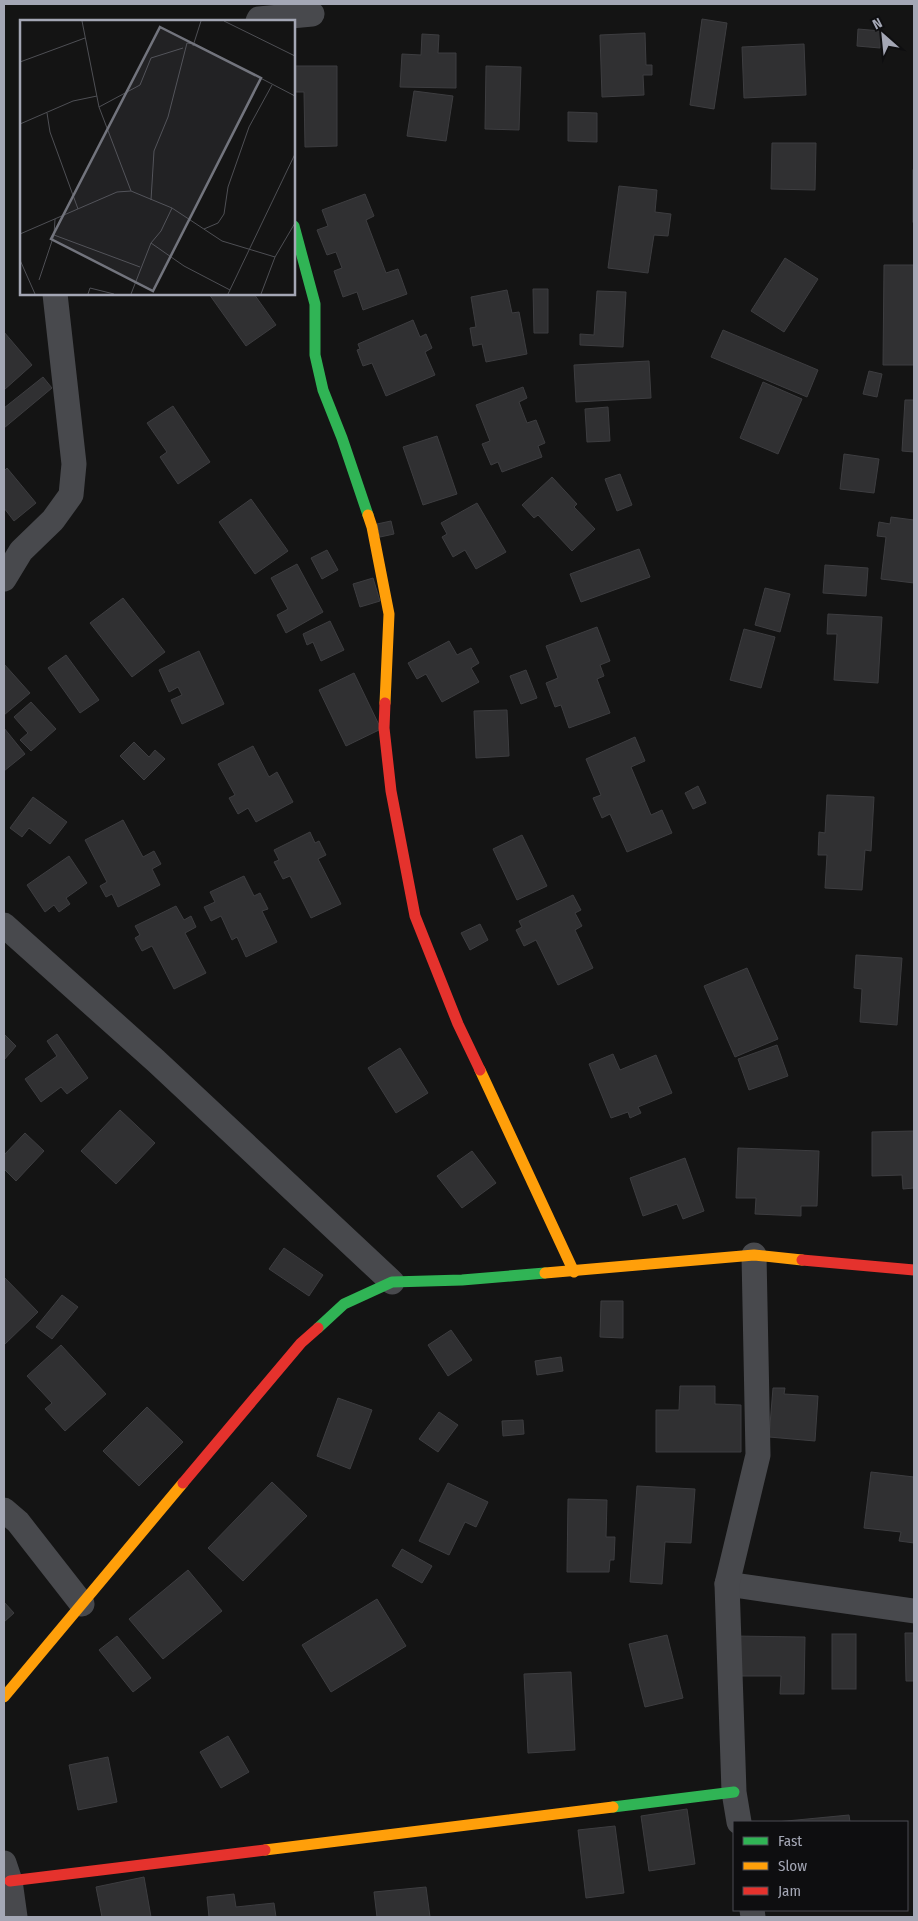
<svg xmlns="http://www.w3.org/2000/svg" width="918" height="1921" font-family="'Fira Sans Condensed',sans-serif">
<style>
.building{fill:#303032;stroke:#3d3d40}
.lines{fill:none;stroke-linecap:round;stroke-linejoin:round}
.street{stroke:#48494d;stroke-width:25}
.fast{stroke:#30b455;stroke-width:11}
.slow{stroke:#ff9f0a;stroke-width:11}
.jam{stroke:#e5322d;stroke-width:11}
.inset-road{fill:none;stroke:#4e4f54;stroke-width:1}
.view{fill:#72747d;fill-opacity:0.15;stroke:#72747d;stroke-width:2.5}
.inset-edge{fill:none;stroke:#a4a7b5;stroke-width:2.5}
</style>
<rect width="100%" height="100%" fill="#141414"/>
<!-- building -->
<g class="building">
<polygon points="702,19 727,23 714,109 690,105"/>
<polygon points="858,29 881,31 880,48 857,46"/>
<polygon points="645,33 646,65 652,65 652,75 643,75 644,95 602,97 600,35"/>
<polygon points="422,34 439,35 438,53 456,53 456,88 400,87 402,54 421,55"/>
<polygon points="804,44 806,95 744,98 742,47"/>
<polygon points="294,66 337,66 337,146 305,147 304,92 294,92"/>
<polygon points="486,66 521,67 519,130 485,129"/>
<polygon points="414,91 453,96 446,141 407,136"/>
<polygon points="568,112 597,113 597,142 568,141"/>
<polygon points="772,143 816,143 815,190 771,189"/>
<rect x="913" y="170" width="1" height="52"/>
<polygon points="619,186 657,190 655,212 671,214 668,236 654,235 648,273 608,268"/>
<polygon points="365,194 374,216 366,220 386,273 398,269 407,294 363,310 357,292 343,297 334,271 342,268 336,252 327,255 317,230 328,226 322,210"/>
<polygon points="785,258 818,279 784,332 751,311"/>
<polygon points="884,265 914,265 914,365 883,365"/>
<polygon points="533,289 548,289 548,333 534,333"/>
<polygon points="507,290 512,313 519,312 527,354 486,362 482,344 473,346 470,328 476,327 471,297"/>
<polygon points="597,291 626,292 623,347 580,345 580,334 594,335"/>
<polygon points="209,294 254,294 276,325 246,346"/>
<polygon points="413,320 420,337 426,334 432,348 425,352 435,375 386,396 372,363 363,366 357,350 360,349 358,344"/>
<polygon points="723,330 818,370 807,397 711,357"/>
<polygon points="4,332 32,365 4,390"/>
<polygon points="649,361 651,398 576,402 574,365"/>
<polygon points="869,371 882,374 877,397 863,394"/>
<polygon points="43,377 52,388 4,428 4,408"/>
<polygon points="763,382 802,399 778,454 740,438"/>
<polygon points="523,387 527,398 519,402 527,423 536,420 545,443 538,446 542,457 502,472 498,462 491,465 482,444 490,441 476,405"/>
<polygon points="905,400 914,400 914,452 902,451"/>
<polygon points="173,406 210,462 178,484 160,457 167,452 147,423"/>
<polygon points="608,407 610,441 587,442 585,409"/>
<polygon points="437,436 457,494 423,505 403,447"/>
<polygon points="844,454 879,459 874,493 840,489"/>
<polygon points="7,468 36,503 14,521 4,508 4,471"/>
<polygon points="620,474 632,505 617,511 605,479"/>
<polygon points="552,477 577,504 574,507 595,529 572,551 538,515 534,518 522,505"/>
<polygon points="251,499 288,551 255,574 219,522"/>
<polygon points="477,503 506,552 476,569 465,550 453,557 442,537 447,534 441,523"/>
<polygon points="891,517 914,520 914,583 881,579 886,537 877,536 879,522 890,524"/>
<polygon points="391,521 394,534 380,537 377,524"/>
<polygon points="639,549 650,577 581,602 570,574"/>
<polygon points="327,550 338,570 322,579 311,558"/>
<polygon points="297,564 323,612 286,633 277,615 288,609 271,578"/>
<polygon points="825,565 868,568 866,596 823,593"/>
<polygon points="373,578 380,601 360,607 353,584"/>
<polygon points="765,588 790,594 780,632 755,625"/>
<polygon points="123,598 165,652 132,677 90,623"/>
<polygon points="828,614 882,617 878,683 834,680 837,634 827,634"/>
<polygon points="330,621 344,650 321,661 313,642 307,645 303,634"/>
<polygon points="597,627 610,661 600,665 604,676 597,679 610,713 569,728 561,705 555,707 546,683 558,678 546,646"/>
<polygon points="744,629 775,637 761,688 730,680"/>
<polygon points="449,641 457,655 471,648 479,663 471,668 479,682 442,702 426,674 417,679 408,663"/>
<polygon points="199,651 224,704 182,724 171,700 182,695 178,687 169,692 159,670"/>
<polygon points="66,655 99,700 80,713 48,668"/>
<polygon points="4,664 30,693 4,715"/>
<polygon points="526,670 537,698 521,704 510,676"/>
<polygon points="354,673 381,729 346,746 319,690"/>
<polygon points="31,702 56,729 31,751 20,740 28,733 14,717"/>
<polygon points="507,710 509,756 476,758 474,711"/>
<polygon points="4,728 25,754 4,771"/>
<polygon points="635,737 645,761 631,767 651,815 662,810 672,833 627,852 610,814 602,818 593,798 601,795 586,759"/>
<polygon points="134,742 149,757 155,750 165,759 144,780 120,756"/>
<polygon points="253,746 269,777 277,772 293,802 256,822 248,808 238,814 229,798 235,795 218,764"/>
<polygon points="698,786 706,803 693,809 685,793"/>
<polygon points="827,795 874,797 871,851 865,850 862,890 825,888 827,855 818,855 819,832 825,833"/>
<polygon points="33,797 67,822 50,844 29,828 22,837 10,828"/>
<polygon points="123,820 143,857 154,851 161,864 152,869 160,885 118,907 112,894 106,897 100,886 107,882 85,840"/>
<polygon points="310,832 315,843 319,841 326,855 318,859 341,904 311,918 290,876 283,879 274,862 279,860 274,850"/>
<polygon points="522,835 547,886 517,900 493,849"/>
<polygon points="69,856 87,883 66,898 70,904 59,912 54,905 45,912 27,885"/>
<polygon points="244,876 254,896 260,893 268,909 262,911 277,942 246,957 237,937 232,940 221,916 211,921 204,907 215,902 210,892"/>
<polygon points="573,895 581,910 575,913 582,926 575,930 593,968 558,985 536,940 524,946 516,930 522,927 519,921"/>
<polygon points="176,906 184,920 191,916 196,927 185,933 206,973 174,989 152,946 142,951 135,938 140,935 135,926"/>
<polygon points="480,924 488,940 470,950 461,933"/>
<polygon points="856,955 902,958 897,1025 860,1022 862,989 854,988"/>
<polygon points="747,968 778,1039 735,1057 704,986"/>
<polygon points="4,1034 16,1046 4,1060"/>
<polygon points="57,1034 88,1078 67,1094 61,1087 41,1102 25,1079 57,1056 47,1041"/>
<polygon points="777,1045 788,1076 749,1090 738,1059"/>
<polygon points="400,1048 428,1093 396,1113 368,1068"/>
<polygon points="613,1054 620,1070 656,1055 672,1093 638,1107 641,1113 630,1118 628,1112 611,1118 589,1064"/>
<polygon points="120,1110 155,1143 116,1184 81,1151"/>
<polygon points="914,1131 914,1188 903,1189 902,1175 872,1176 872,1132"/>
<polygon points="25,1133 44,1151 16,1181 4,1169 4,1155"/>
<polygon points="738,1148 819,1151 817,1206 801,1206 801,1216 755,1214 756,1198 736,1198"/>
<polygon points="472,1151 496,1183 462,1208 437,1176"/>
<polygon points="685,1158 704,1211 683,1219 677,1204 643,1216 630,1178"/>
<polygon points="284,1248 323,1275 309,1296 269,1269"/>
<polygon points="4,1277 38,1312 4,1345"/>
<polygon points="62,1295 78,1307 52,1339 36,1327"/>
<polygon points="601,1301 623,1301 623,1338 600,1337"/>
<polygon points="451,1330 472,1360 448,1376 428,1345"/>
<polygon points="61,1345 106,1394 65,1431 45,1409 52,1403 27,1376"/>
<polygon points="561,1357 563,1371 537,1375 535,1361"/>
<polygon points="680,1386 715,1386 715,1404 741,1405 741,1452 656,1452 656,1410 679,1410"/>
<polygon points="773,1388 785,1388 784,1394 818,1396 815,1441 769,1437"/>
<polygon points="338,1398 372,1410 350,1469 317,1456"/>
<polygon points="147,1407 183,1442 139,1486 103,1451"/>
<polygon points="439,1412 458,1425 438,1452 419,1439"/>
<polygon points="523,1420 524,1434 503,1436 502,1421"/>
<polygon points="871,1472 914,1477 914,1543 899,1541 901,1532 864,1528"/>
<polygon points="272,1482 307,1516 243,1581 208,1548"/>
<polygon points="448,1483 488,1502 476,1527 465,1522 449,1555 419,1541"/>
<polygon points="637,1486 695,1489 691,1543 665,1542 662,1584 630,1582"/>
<polygon points="568,1499 607,1500 606,1537 615,1537 614,1560 610,1560 609,1572 567,1572"/>
<polygon points="402,1549 432,1566 422,1583 392,1566"/>
<polygon points="188,1570 222,1611 163,1659 129,1619"/>
<polygon points="377,1599 406,1646 331,1692 302,1645"/>
<polygon points="4,1602 14,1613 4,1622"/>
<polygon points="905,1633 914,1633 914,1681 906,1681"/>
<rect x="832" y="1634" width="24" height="55"/>
<polygon points="667,1635 683,1698 645,1707 629,1644"/>
<polygon points="117,1636 151,1678 133,1692 99,1650"/>
<polygon points="732,1636 805,1637 804,1694 780,1694 781,1676 731,1676"/>
<polygon points="571,1672 575,1750 528,1753 524,1674"/>
<polygon points="228,1736 249,1772 221,1788 200,1752"/>
<polygon points="108,1757 117,1802 78,1810 69,1765"/>
<polygon points="687,1809 695,1864 649,1871 641,1816"/>
<polygon points="849,1815 850,1822 776,1822"/>
<polygon points="615,1826 624,1893 586,1898 578,1830"/>
<polygon points="144,1877 151,1917 102,1917 96,1887"/>
<polygon points="426,1887 430,1917 377,1917 374,1892"/>
<polygon points="234,1894 236,1907 274,1903 276,1917 209,1917 207,1897"/>
</g>
<g class="lines">
<!-- street -->
<g class="street">
<polyline points="258,21 259,19 312,14"/>
<polyline points="4,579 21,551 53,520 71,495 74,464 55,294"/>
<polyline points="4,925 156,1061 392,1282"/>
<polyline points="4,1510 18,1522 82,1604"/>
<polyline points="727,1584 914,1611"/>
<polyline points="739,1822 734,1792 727,1584 758,1455 754,1255"/>
<polyline points="4,1863 10,1881 15,1917"/>
<polyline points="752,1910 753,1917"/>
</g>
<!-- fast -->
<g class="fast">
<polyline points="294,226 315,304 315,355 323,390 342,438 368,515"/>
<polyline points="318,1328 344,1304 392,1282 462,1280 545,1273"/>
<polyline points="613,1807 734,1792"/>
</g>
<!-- slow -->
<g class="slow">
<polyline points="368,515 372,527 389,614 385,703"/>
<polyline points="480,1070 574,1272"/>
<polyline points="545,1273 754,1255 802,1260"/>
<polyline points="4,1697 183,1483"/>
<polyline points="265,1850 613,1807"/>
</g>
<!-- jam -->
<g class="jam">
<polyline points="385,703 384,728 391,791 415,916 458,1024 480,1070"/>
<polyline points="802,1260 914,1270"/>
<polyline points="183,1483 301,1343 318,1328"/>
<polyline points="10,1881 265,1850"/>
</g>
</g>
<!-- overview -->
<g transform="translate(20 20)">
<rect width="275" height="275" fill="#141414"/>
<path class="inset-road" d="M 62,1 L 79,87 L 111,171M 204,1 L 275,36M 173,26 L 181,1M 0,42 L 65,18M 79,87 L 120,65 L 131,38 L 163,28M 27,93 L 30,112 L 58,189M 0,104 L 53,81 L 77,76M 131,180 L 134,131 L 148,97 L 167,23 L 175,24 L 275,76M 184,209 L 198,203 L 204,194 L 208,167 L 229,107 L 252,65M 0,214 L 97,172 L 111,171 L 152,188 L 202,221 L 255,237M 34,215 L 120,247M 131,223 L 164,246 L 210,270M 0,240 L 15,274M 19,260 L 34,215 L 35,199M 68,274 L 70,268 L 94,274M 111,274 L 131,223 L 141,211 L 152,188M 208,274 L 275,134M 241,274 L 255,237 L 275,203"/>
<path class="view" d="M 140,7 L 241,58 L 133,271 L 31,219 Z"/>
<rect width="275" height="275" class="inset-edge"/>
</g>
<!-- border -->
<rect width="918" height="1921" fill="none" stroke="#a4a7b5" stroke-width="10"/>
<!-- legend -->
<rect x="733" y="1821" width="175" height="90" fill="#0e0e10" stroke="#4a4b52"/>
<rect x="743" y="1837" width="25" height="8" fill="#30b455" stroke="#4a4b52"/>
<text x="778" y="1846" font-size="15" fill="#a4a7b5">Fast</text>
<rect x="743" y="1862" width="25" height="8" fill="#ff9f0a" stroke="#4a4b52"/>
<text x="778" y="1871" font-size="15" fill="#a4a7b5">Slow</text>
<rect x="743" y="1887" width="25" height="8" fill="#e5322d" stroke="#4a4b52"/>
<text x="778" y="1896" font-size="15" fill="#a4a7b5">Jam</text>
<!-- north arrow -->
<g transform="translate(883 35) rotate(333)" stroke="#0e0e10" stroke-width="4" paint-order="stroke">
<path d="M0-4L9 19L0 12L-9 19Z" fill="#a4a7b5"/>
<text y="-8" font-size="14" font-weight="bold" text-anchor="middle" fill="#a4a7b5">N</text>
</g>
</svg>
